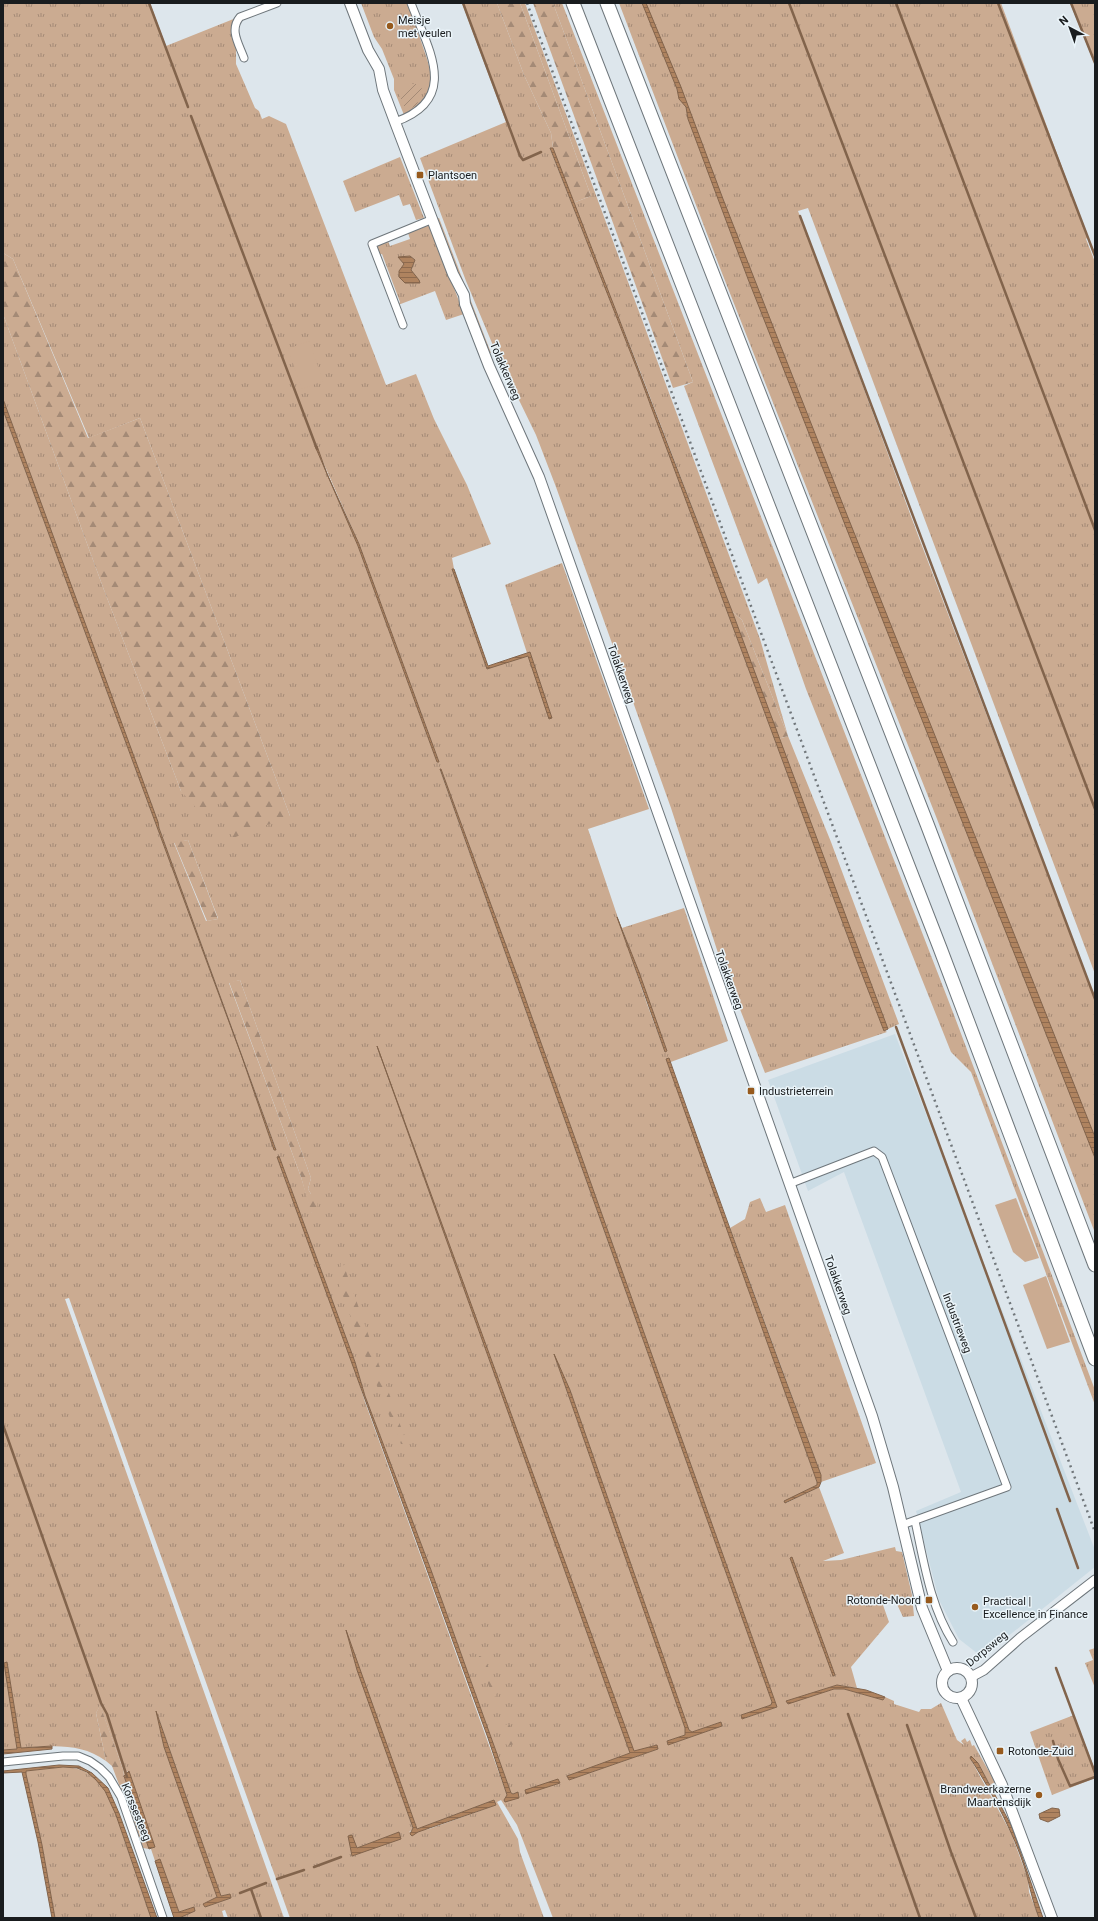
<svg xmlns="http://www.w3.org/2000/svg" width="1098" height="1921" font-family="Roboto,sans-serif">
<style>
.built{fill:#cbdce5}
.grass{fill:url(#grass-tufts);fill-rule:evenodd}
.forest{fill:url(#forest-firs)}
.garden{fill:url(#garden-furrows)}
.pitch{fill:#cbab91}
.water{fill:url(#water-rules);stroke:#82644c}
.lines{fill:none;stroke-linecap:round;stroke-linejoin:round}
.stream{stroke:#82644c;stroke-width:2.5}
.minor-casing{stroke:#6e767b;stroke-width:9}
.tertiary-casing{stroke:#6e767b;stroke-width:11}
.secondary-casing{stroke:#6e767b;stroke-width:12}
.motorway-casing{stroke:#6e767b;stroke-width:15}
.minor{stroke:#fff;stroke-width:7}
.tertiary{stroke:#fff;stroke-width:9}
.secondary{stroke:#fff;stroke-width:10}
.motorway{stroke:#fff;stroke-width:13}
.rail{stroke:#71777b;stroke-width:2.5;stroke-dasharray:2 4;stroke-linecap:butt}
.poi-dot{fill:#975a1d;stroke:#eaf4f9;stroke-width:1.5}
.labels{text-anchor:middle;dominant-baseline:central;stroke-width:3;stroke-linejoin:round;paint-order:stroke}
.poi-label{font-size:11px;fill:#191c1e;stroke:#eaf4f9;text-anchor:start}
.street-label{font-size:11px;fill:#191c1e;stroke:#eaf4f9}
</style>
<defs>
<pattern id="grass-tufts" width="24" height="20" patternUnits="userSpaceOnUse"><rect width="24" height="20" fill="#cbab91"/><path d="M3 7l-1-3M5 7V3M7 7l1-3M15 17l-1-3M17 17v-4M19 17l1-3" fill="none" stroke="#a48a76"/></pattern>
<pattern id="forest-firs" width="22" height="20" patternUnits="userSpaceOnUse"><rect width="22" height="20" fill="#cbab91"/><path d="M5 1l3.5 6h-7zM16 11l3.5 6h-7z" fill="#a48a76"/></pattern>
<pattern id="garden-furrows" width="10" height="10" patternUnits="userSpaceOnUse"><rect width="10" height="10" fill="#cbab91"/><path d="M-1 1l2-2M0 10L10 0M9 11l2-2" fill="none" stroke="#a48a76"/></pattern>
<pattern id="water-rules" width="6" height="5" patternUnits="userSpaceOnUse"><rect width="6" height="5" fill="#af835f"/><path d="M0 2.5h6" fill="none" stroke="#8e6a4e"/></pattern>
</defs>
<rect width="100%" height="100%" fill="#dde6ec"/>
<!-- built -->
<polygon class="built" points="895,1034 1095,1550 1095,1567 982,1657 959,1639 939,1600 916,1511 961,1492 844,1172 808,1191 768,1080"/>
<!-- grass -->
<g class="grass">
<path d="M 3,3 L 150,3 L 166,46 L 236,18 L 236,64 L 255,108 L 259,111 L 262,119 L 269,116 L 286,124 L 386,385 L 416,374 L 434,419 L 467,485 L 491,544 L 452,558 L 454,569 L 452,569 L 487,669 L 528,655 L 552,718 L 530,652 L 527,653 L 505,585 L 562,563 L 649,809 L 588,829 L 647,1004 L 665,1052 L 667,1051 L 622,928 L 684,908 L 728,1041 L 668,1063 L 817,1482 L 817,1485 L 785,1501 L 786,1503 L 819,1487 L 844,1553 L 823,1561 L 841,1560 L 895,1547 L 896,1551 L 902,1552 L 912,1595 L 914,1616 L 903,1617 L 895,1600 L 883,1605 L 889,1622 L 851,1667 L 857,1688 L 837,1685 L 787,1701 L 787,1704 L 834,1689 L 844,1689 L 883,1700 L 885,1697 L 894,1701 L 894,1704 L 919,1712 L 921,1709 L 931,1709 L 941,1703 L 957,1740 L 964,1745 L 961,1741 L 965,1738 L 967,1742 L 970,1740 L 972,1746 L 974,1745 L 995,1782 L 990,1785 L 978,1763 L 971,1756 L 970,1758 L 1011,1833 L 1028,1879 L 1029,1892 L 1039,1918 L 553,1918 L 517,1825 L 501,1800 L 497,1802 L 518,1839 L 520,1852 L 544,1918 L 290,1918 L 69,1298 L 65,1299 L 284,1918 L 228,1918 L 225,1910 L 222,1911 L 224,1918 L 179,1918 L 195,1911 L 194,1907 L 179,1912 L 160,1859 L 155,1861 L 151,1849 L 154,1847 L 128,1771 L 124,1776 L 123,1769 L 100,1706 L 96,1713 L 106,1761 C 80,1742 51,1746 21,1748 L 7,1663 L 5,1663 L 17,1749 L 3,1750 L 3,410 L 242,1057 L 274,1150 L 276,1149 L 3,399 L 3,314 L 104,590 L 181,791 L 221,802 L 290,816 L 140,418 L 89,438 L 13,259 L 3,253 ZM 316,446 L 359,544 L 439,762 L 437,762 L 358,546 ZM 441,769 L 518,978 L 777,1707 L 743,1719 L 741,1715 L 771,1705 L 772,1702 L 440,770 ZM 188,840 L 218,918 L 218,919 L 206,921 L 174,843 ZM 240,980 L 311,1178 L 308,1189 L 311,1194 L 312,1213 L 301,1177 L 229,983 ZM 391,1085 L 634,1752 L 656,1745 L 658,1749 L 569,1780 L 568,1776 L 630,1753 ZM 279,1156 L 355,1362 L 365,1396 L 431,1570 L 511,1793 L 513,1794 L 518,1792 L 519,1798 L 507,1795 L 365,1402 L 352,1360 L 277,1157 ZM 556,1360 L 570,1390 L 689,1730 L 692,1732 L 721,1722 L 722,1726 L 668,1745 L 667,1741 L 685,1735 L 685,1728 ZM 790,1558 L 792,1558 L 835,1675 L 833,1675 ZM 348,1638 L 417,1829 L 494,1800 L 496,1805 L 429,1829 L 409,1832 L 413,1829 ZM 158,1716 L 221,1896 L 229,1894 L 231,1898 L 205,1907 L 204,1904 L 217,1897 L 164,1747 ZM 399,1832 L 352,1856 L 351,1835 L 357,1848 Z"/>
<path d="M 361,3 L 407,3 C 413,18 418,32 423,47 C 435,81 437,95 404,115 L 394,90 L 394,79 L 382,49 L 374,37 Z"/>
<polygon points="462,3 497,3 524,75 551,133 553,148 550,149 637,368 858,964 884,1030 887,1032 765,1073 718,953 671,808 556,487 536,435 497,355 466,281 420,158 506,122"/>
<polygon points="520,3 525,3 539,41 760,639 788,736 831,842 899,1024 888,1029 778,739 788,736 742,620 732,611 640,371 573,203 591,196"/>
<polygon points="553,3 562,3 954,1015 1095,1390 1095,1405 971,1072 951,1052 806,689 767,578 758,584 684,386 693,382"/>
<polygon points="619,3 1001,3 1088,237 1086,239 1095,262 1095,974 808,208 798,211 919,538 1095,999 1095,1233 937,819 720,268"/>
<polygon points="1070,3 1095,3 1095,65"/>
<polygon points="400,157 424,218 416,220 410,204 403,206 399,195 355,212 343,181"/>
<polygon points="439,218 491,353 488,352 436,219"/>
<path d="M 427,226 L 430,226 L 464,314 L 446,320 L 435,291 L 398,305 L 400,302 L 382,254 L 379,255 L 377,246 L 388,241 L 390,246 L 410,239 L 408,233 ZM 410,256 L 415,260 L 411,270 L 420,283 L 405,283 L 402,268 L 404,264 L 399,258 Z"/>
<polygon points="760,1198 766,1212 785,1205 876,1463 821,1482 821,1475 730,1228 745,1219 750,1202"/>
<polygon points="1095,1648 1095,1688 1085,1663 1093,1660 1089,1650"/>
<polygon points="1074,1715 1095,1770 1095,1778 1052,1795 1030,1732"/>
<path d="M 63,1767 C 77,1768 87,1770 97,1780 C 113,1797 119,1824 126,1845 C 134,1869 143,1894 151,1918 L 55,1918 L 42,1845 L 26,1774 L 26,1771 Z"/>
</g>
<!-- forest -->
<g class="forest">
<polygon points="497,3 520,3 591,196 573,203 553,148 551,133 524,75"/>
<polygon points="533,3 553,3 693,382 673,388"/>
<polygon points="3,253 13,259 88,438 140,418 290,816 233,838 221,803 199,811 181,791 104,590 3,314"/>
<polygon points="732,611 742,620 788,736 778,739"/>
<polygon points="188,840 218,919 207,921 174,842"/>
<polygon points="240,980 311,1178 308,1189 311,1194 318,1197 317,1209 311,1213 301,1177 229,982"/>
<polygon points="341,1263 343,1263 407,1444 401,1444 372,1374 339,1285"/>
<polygon points="479,1656 485,1657 497,1693 492,1701 489,1695 491,1691 481,1666 477,1667"/>
<polygon points="100,1705 123,1769 124,1776 149,1849 143,1848 112,1766 106,1761 96,1713"/>
<polygon points="500,1724 510,1725 514,1744 507,1746"/>
</g>
<!-- garden -->
<polygon class="garden" points="407,84 423,84 417,105 406,111 399,94"/>
<!-- pitch -->
<g class="pitch">
<polygon points="309,341 323,381 302,389 288,349"/>
<polygon points="1016,1198 1039,1258 1025,1262 1013,1252 995,1205"/>
<polygon points="1046,1276 1070,1342 1047,1349 1023,1285"/>
</g>
<!-- water -->
<g class="water">
<polygon points="642,3 646,3 681,87 723,199 847,515 1095,1137 1095,1158 748,279 688,119 686,107 679,99 677,89"/>
<polygon points="550,148 553,148 732,611 888,1029 884,1031 858,964 639,374"/>
<polygon points="410,256 415,260 411,270 419,280 420,283 405,283 399,277 399,271 404,264 398,257"/>
<polygon points="3,399 158,822 159,828 276,1150 274,1150 242,1057 3,410"/>
<polygon points="315,446 317,446 327,474 359,544 439,762 437,762 358,546"/>
<polygon points="452,569 454,569 488,666 530,652 552,718 549,719 528,656 487,669"/>
<polygon points="440,769 441,769 518,978 777,1707 742,1719 741,1715 771,1705 772,1702"/>
<polygon points="617,917 639,972 667,1051 665,1052"/>
<polygon points="377,1046 634,1751 657,1745 658,1749 569,1780 567,1776 630,1753"/>
<path d="M 669,1058 C 718,1198 769,1336 821,1475 L 821,1482 L 819,1487 L 785,1503 L 784,1501 L 817,1485 L 817,1482 L 666,1059 Z"/>
<polygon points="279,1156 355,1362 365,1396 431,1570 511,1793 513,1794 518,1792 519,1798 505,1802 504,1800 507,1795 488,1738 277,1157"/>
<polygon points="554,1354 570,1390 689,1730 692,1732 721,1722 722,1726 668,1745 667,1741 685,1735 685,1728"/>
<polygon points="792,1557 835,1675 833,1676 790,1558"/>
<polygon points="346,1630 417,1829 494,1800 496,1805 418,1832 412,1836 410,1834 413,1828 357,1670"/>
<polygon points="7,1662 21,1748 52,1746 52,1749 3,1754 3,1750 17,1749 4,1663"/>
<polygon points="837,1685 866,1690 885,1697 883,1700 844,1689 834,1689 788,1704 786,1701"/>
<polygon points="156,1711 221,1896 230,1894 231,1898 205,1907 203,1904 217,1897 164,1747"/>
<path d="M 971,1756 L 978,1763 L 1012,1827 L 1043,1918 L 1039,1918 C 1034,1905 1031,1893 1028,1880 C 1019,1842 991,1790 970,1758 Z"/>
<polygon points="59,1765 79,1766 92,1773 108,1788 119,1813 157,1918 151,1918 116,1815 105,1791 96,1780 87,1772 77,1768 63,1767 26,1771 26,1774 42,1845 55,1918 52,1918 38,1842 22,1772 3,1773 3,1771"/>
<polygon points="129,1771 155,1847 149,1849 124,1776"/>
<polygon points="558,1779 560,1783 526,1794 525,1790"/>
<polygon points="1052,1808 1059,1809 1060,1816 1048,1822 1040,1819 1039,1814"/>
<polygon points="399,1832 401,1839 352,1856 348,1836 352,1835 357,1848"/>
<polygon points="160,1859 179,1912 194,1907 195,1911 179,1918 174,1918 155,1861"/>
</g>
<g class="lines">
<!-- stream -->
<g class="stream">
<polyline points="149,3 188,107"/>
<polyline points="463,3 520,156 523,160 541,152"/>
<polyline points="789,3 1095,809"/>
<polyline points="896,3 1095,530"/>
<polyline points="998,3 1095,256"/>
<polyline points="1071,3 1095,63"/>
<polyline points="191,116 317,449"/>
<polyline points="800,216 1095,999"/>
<polyline points="896,1027 1070,1501"/>
<polyline points="3,1425 101,1703 107,1714 127,1777"/>
<polyline points="1057,1509 1078,1568"/>
<polyline points="1056,1668 1095,1773"/>
<polyline points="848,1714 920,1918"/>
<polyline points="907,1725 951,1852 976,1918"/>
<polyline points="1053,1741 1058,1759 1070,1786 1095,1777"/>
<polyline points="314,1867 341,1857"/>
<polyline points="277,1879 304,1870"/>
<polyline points="251,1889 261,1918"/>
<polyline points="240,1893 266,1883"/>
</g>
<defs>
<g id="minor">
<path d="M 244,58 C 239,44 229,30 240,17 L 277,3"/>
<path d="M 395,122 C 461,99 428,49 411,3"/>
<polyline points="403,325 372,244 433,219"/>
<polyline points="789,1184 874,1151 882,1157 1007,1487 902,1525"/>
<path d="M 915,1521 C 924,1562 930,1606 953,1642"/>
<polyline points="3,1762 63,1756 78,1756 90,1761 100,1768 109,1777 121,1797 163,1918"/>
</g>
<polyline id="tertiary" points="971,1677 984,1670 1020,1638 1095,1580"/>
<g id="secondary">
<polyline points="350,3 368,50 379,69 383,90 395,122 453,274 464,295 465,304 489,366 539,477 872,1416 893,1487 922,1608 948,1671"/>
<circle cx="957" cy="1683" r="15"/>
<polyline points="961,1698 1002,1785 1052,1918"/>
</g>
<g id="motorway">
<polyline points="573,3 940,948 1095,1359"/>
<polyline points="607,3 927,824 1095,1265"/>
</g>
</defs>
<!-- minor casing -->
<use href="#minor" class="minor-casing"/>
<!-- tertiary casing -->
<use href="#tertiary" class="tertiary-casing"/>
<!-- secondary casing -->
<use href="#secondary" class="secondary-casing"/>
<!-- motorway casing -->
<use href="#motorway" class="motorway-casing"/>
<!-- minor -->
<use href="#minor" class="minor"/>
<!-- tertiary -->
<use href="#tertiary" class="tertiary"/>
<!-- secondary -->
<use href="#secondary" class="secondary"/>
<!-- motorway -->
<use href="#motorway" class="motorway"/>
<!-- rail -->
<polyline class="rail" points="527,3 1095,1532"/>
</g>
<!-- markers -->
<g class="poi-dot">
<circle cx="390" cy="26" r="4"/>
<rect x="416" y="171" width="8" height="8" rx="2"/>
<rect x="747" y="1087" width="8" height="8" rx="2"/>
<rect x="925" y="1596" width="8" height="8" rx="2"/>
<circle cx="975" cy="1607" r="4"/>
<rect x="996" y="1747" width="8" height="8" rx="2"/>
<circle cx="1039" cy="1795" r="4"/>
</g>
<g class="labels">
<!-- poi labels -->
<g class="poi-label">
<text x="398" y="20">Meisje<tspan x="398" dy="13">met veulen</tspan></text>
<text x="428" y="175">Plantsoen</text>
<text x="759" y="1091">Industrieterrein</text>
<text x="921" y="1600" text-anchor="end">Rotonde-Noord</text>
<text x="983" y="1601">Practical |<tspan x="983" dy="13">Excellence in Finance</tspan></text>
<text x="1008" y="1751">Rotonde-Zuid</text>
<text x="1031" y="1789" text-anchor="end">Brandweerkazerne<tspan x="1031" dy="13">Maartensdijk</tspan></text>
</g>
<!-- street labels -->
<g class="street-label">
<text transform="translate(505 371) rotate(67)">Tolakkerweg</text>
<text transform="translate(621 674) rotate(71)">Tolakkerweg</text>
<text transform="translate(729 980) rotate(70)">Tolakkerweg</text>
<text transform="translate(838 1285) rotate(71)">Tolakkerweg</text>
<text transform="translate(957 1323) rotate(69)">Industrieweg</text>
<text transform="translate(987 1649) rotate(-39)">Dorpsweg</text>
<text transform="translate(136 1812) rotate(68)">Korssesteeg</text>
</g>
</g>
<!-- border -->
<rect width="1098" height="1921" fill="none" stroke="#191c1e" stroke-width="8"/>
<!-- north arrow -->
<g transform="translate(1070 28) rotate(319)" stroke="#eaf4f9" stroke-width="3" paint-order="stroke">
<path d="M0-3L7 15L0 10L-7 15Z" fill="#191c1e"/>
<text y="-6" font-size="11" font-weight="bold" text-anchor="middle" fill="#191c1e">N</text>
</g>
</svg>
